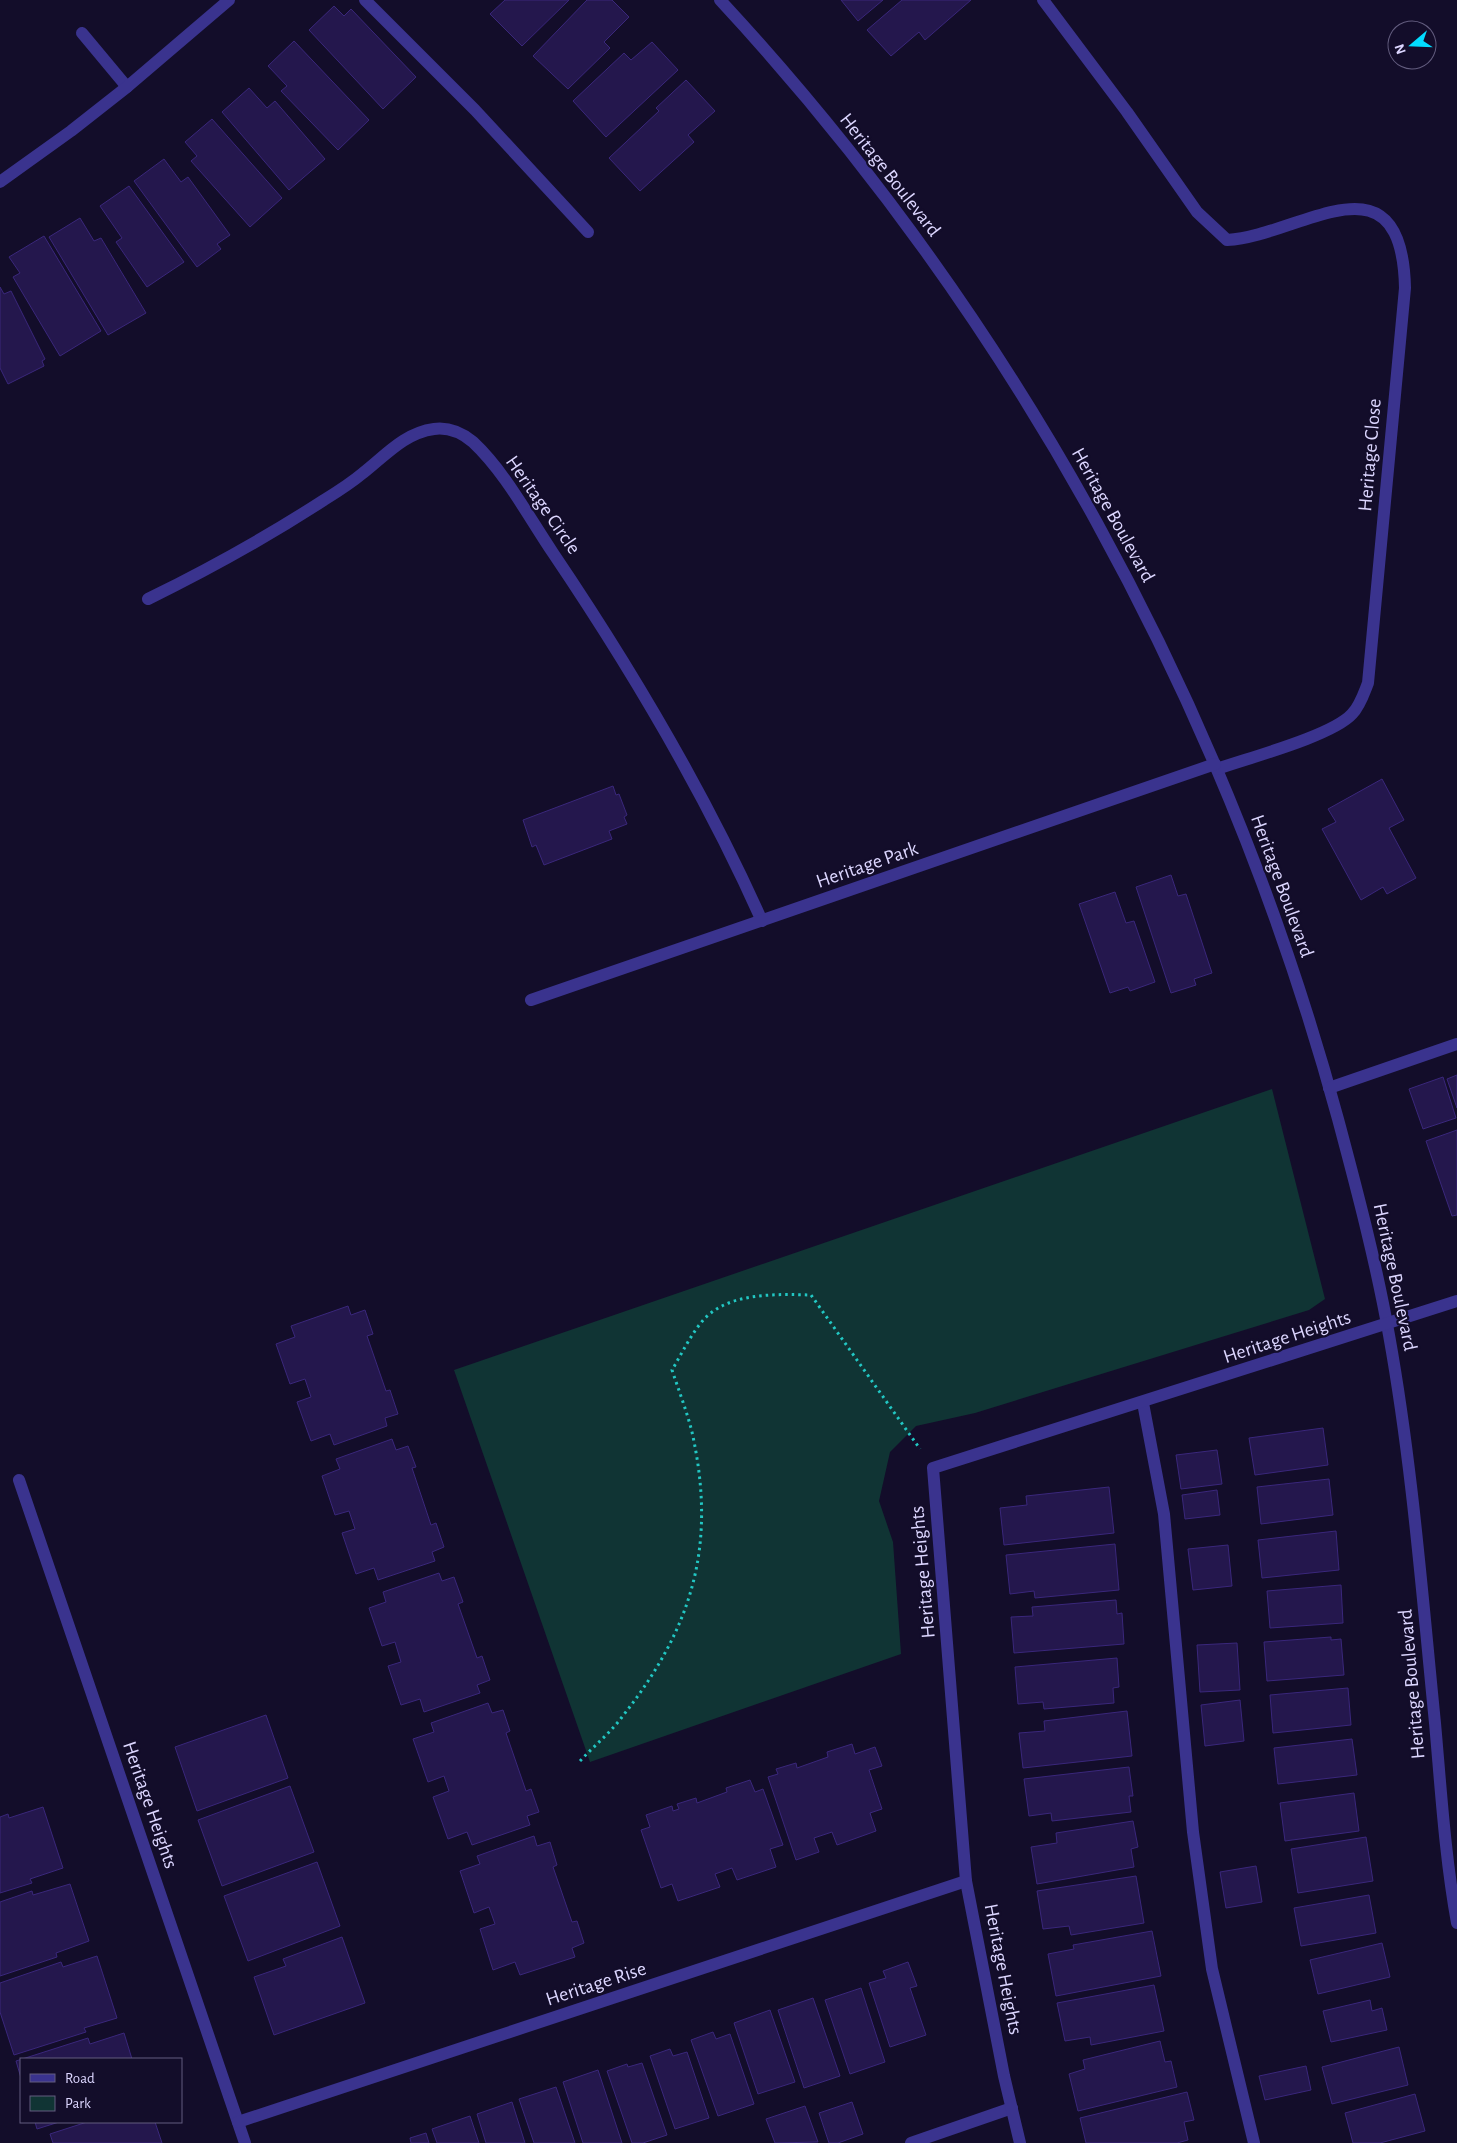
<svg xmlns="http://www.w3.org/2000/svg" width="1457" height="2143" font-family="'Alegreya Sans',sans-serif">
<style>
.green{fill:#103434}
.building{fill:#24174d;stroke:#3a277b}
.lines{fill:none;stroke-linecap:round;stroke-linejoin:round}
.path{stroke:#22c7c3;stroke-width:3;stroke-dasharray:2.5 4;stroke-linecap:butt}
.minor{stroke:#3a338e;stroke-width:12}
.labels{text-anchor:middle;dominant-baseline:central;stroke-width:4.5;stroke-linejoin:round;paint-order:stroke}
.street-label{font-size:20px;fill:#dcd6ff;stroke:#130d2a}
</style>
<rect width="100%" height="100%" fill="#130d2a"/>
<!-- green -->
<polygon class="green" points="1272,1089 1325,1299 1309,1310 975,1413 916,1426 890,1452 879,1501 893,1542 901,1654 590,1762 454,1370"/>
<!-- building -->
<g class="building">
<polygon points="505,0 569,0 522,46 490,14"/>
<polygon points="587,0 612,0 629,17 604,42 610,48 568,89 533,56"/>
<polygon points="841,0 883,0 858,21"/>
<polygon points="902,0 971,0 925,40 919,32 891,56 867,30"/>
<polygon points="334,6 344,16 351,9 416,77 383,109 309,30"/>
<polygon points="294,41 369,120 338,150 281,91 287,86 268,66"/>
<polygon points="652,42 678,70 606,137 573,101 624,53 631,60"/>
<polygon points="686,80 715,111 688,135 694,142 640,191 609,158 659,111 656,108"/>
<polygon points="249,88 267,108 275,101 325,159 289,190 222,112"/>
<polygon points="212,119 282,198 250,227 191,161 197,156 185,142"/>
<polygon points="164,159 181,182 188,177 230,235 217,244 221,249 197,267 134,181"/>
<polygon points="129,186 184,262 147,287 116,242 122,238 100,206"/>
<polygon points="80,218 94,241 101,238 146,313 108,335 49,237"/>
<polygon points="44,236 101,331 60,356 13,277 20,273 9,257"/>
<polygon points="0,287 4,294 11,291 45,359 42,361 44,366 8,384 0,368"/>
<polygon points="1382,779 1404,820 1389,828 1416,878 1387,894 1383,887 1361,900 1322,829 1336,822 1328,809"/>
<polygon points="613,786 616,795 619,794 627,815 624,817 627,824 609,831 612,839 544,865 536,845 532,847 523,820"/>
<polygon points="1171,875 1178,896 1186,894 1212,973 1194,979 1196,985 1171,993 1136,887"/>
<polygon points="1115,892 1126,923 1134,921 1155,982 1130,991 1128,987 1110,993 1079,904"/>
<polygon points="1457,1075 1457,1108 1447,1079"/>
<polygon points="1443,1077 1456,1118 1423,1129 1409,1089"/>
<polygon points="1457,1130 1457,1215 1452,1216 1426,1141"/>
<polygon points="348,1306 351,1315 365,1310 373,1334 367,1336 386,1391 390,1390 398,1414 385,1418 387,1426 334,1445 330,1434 311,1441 297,1402 311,1397 305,1379 290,1384 276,1344 295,1337 291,1326"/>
<polygon points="1323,1428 1328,1465 1255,1475 1249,1438"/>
<polygon points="392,1439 396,1450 408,1446 416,1467 412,1468 431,1525 436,1523 444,1547 432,1552 435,1561 378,1580 374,1568 356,1574 342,1533 355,1529 349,1511 335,1515 322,1476 340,1469 336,1459"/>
<polygon points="1217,1450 1222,1484 1181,1489 1176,1455"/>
<polygon points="1329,1479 1333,1515 1261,1524 1257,1487"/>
<polygon points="1109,1487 1114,1533 1004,1545 1000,1508 1027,1505 1026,1496"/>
<polygon points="1217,1490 1220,1515 1185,1519 1182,1495"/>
<polygon points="1336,1531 1339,1570 1262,1578 1258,1540"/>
<polygon points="1115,1544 1119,1590 1035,1598 1034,1591 1010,1594 1006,1555"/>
<polygon points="1228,1545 1232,1586 1193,1590 1188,1549"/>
<polygon points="439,1573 442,1581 454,1577 463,1602 458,1604 477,1658 482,1656 490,1680 477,1685 480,1693 424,1712 420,1699 401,1705 388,1666 401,1662 395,1642 382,1646 369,1608 386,1602 383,1592"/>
<polygon points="1341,1585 1343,1623 1270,1628 1267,1591"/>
<polygon points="1116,1600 1117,1614 1122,1613 1124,1644 1014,1653 1011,1617 1033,1616 1032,1607"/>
<polygon points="1331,1637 1331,1640 1341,1639 1344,1675 1267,1681 1264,1642"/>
<polygon points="1237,1643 1240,1690 1200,1692 1197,1645"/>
<polygon points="1117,1658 1119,1687 1113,1688 1114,1703 1044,1709 1043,1702 1018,1704 1015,1667"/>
<polygon points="1348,1688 1351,1725 1273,1733 1270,1695"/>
<polygon points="1240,1700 1244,1741 1205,1746 1201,1705"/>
<polygon points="488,1703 492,1713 503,1710 510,1731 506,1733 526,1791 531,1789 539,1812 527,1816 530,1825 472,1845 467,1832 448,1839 433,1797 449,1791 444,1776 428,1782 413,1739 434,1732 431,1723"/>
<polygon points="1127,1711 1132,1756 1023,1768 1019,1733 1045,1731 1044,1721"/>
<polygon points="266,1715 288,1778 197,1811 175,1747"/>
<polygon points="1352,1739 1357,1775 1278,1784 1274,1748"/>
<polygon points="852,1744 855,1754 875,1747 882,1766 869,1770 882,1809 870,1813 876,1831 837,1845 832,1832 814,1838 819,1852 796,1860 768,1777 778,1774 776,1769 796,1763 797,1768 828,1757 827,1752"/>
<polygon points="1129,1767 1133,1796 1129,1796 1131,1812 1052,1821 1051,1813 1029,1816 1024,1779"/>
<polygon points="750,1780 755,1792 763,1789 783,1845 770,1849 776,1867 737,1880 732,1868 715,1874 720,1887 678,1901 672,1884 661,1888 641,1830 650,1827 646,1815 672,1806 673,1811 679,1809 677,1804 696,1798 697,1803 727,1792 726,1788"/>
<polygon points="290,1786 314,1852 222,1886 198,1820"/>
<polygon points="1354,1793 1359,1831 1285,1841 1280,1803"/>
<polygon points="43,1807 63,1868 30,1879 32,1883 0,1893 0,1817 8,1814 9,1818"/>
<polygon points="1133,1821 1138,1847 1131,1849 1134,1867 1037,1884 1031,1847 1057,1843 1056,1833"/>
<polygon points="534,1836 537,1846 550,1842 557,1865 553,1867 572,1922 577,1921 584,1943 572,1948 575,1957 520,1975 515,1962 493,1970 480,1929 495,1924 489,1907 474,1913 460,1871 480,1864 477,1856"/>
<polygon points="1366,1837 1373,1881 1298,1893 1291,1849"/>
<polygon points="317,1862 340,1926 248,1961 224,1896"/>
<polygon points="1256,1866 1262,1902 1226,1908 1220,1872"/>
<polygon points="1136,1876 1144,1923 1071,1935 1069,1926 1043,1929 1037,1891"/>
<polygon points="70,1884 89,1941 56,1953 57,1957 0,1976 0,1902 32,1891 33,1895"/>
<polygon points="1369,1895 1376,1933 1301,1946 1294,1908"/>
<polygon points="1152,1931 1161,1976 1056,1996 1048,1954 1074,1949 1073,1945"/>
<polygon points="342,1937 365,2003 274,2035 254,1977 286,1966 283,1959"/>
<polygon points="1382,1943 1390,1977 1318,1994 1310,1960"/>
<polygon points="97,1956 117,2018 84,2028 86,2032 14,2055 0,2012 0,1983 61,1962 63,1967"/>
<polygon points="908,1962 917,1986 910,1988 926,2035 890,2047 869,1983 886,1978 883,1971"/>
<polygon points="1154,1985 1164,2031 1091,2045 1090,2037 1065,2041 1057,2003"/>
<polygon points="861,1988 885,2062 850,2074 825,2000"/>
<polygon points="813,1998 840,2076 804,2088 778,2010"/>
<polygon points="1370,2000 1372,2011 1382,2008 1387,2030 1331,2042 1323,2011"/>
<polygon points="770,2010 795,2082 758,2094 734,2023"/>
<polygon points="713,2032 716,2039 730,2034 754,2104 718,2116 691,2040"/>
<polygon points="124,2033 132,2059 21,2059 21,2078 16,2061 88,2038 90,2044"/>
<polygon points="1160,2041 1165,2062 1171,2061 1177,2087 1078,2111 1069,2074 1085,2069 1083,2060"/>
<polygon points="1399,2047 1408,2085 1332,2104 1322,2067"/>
<polygon points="670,2049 673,2056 687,2052 709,2118 675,2129 650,2056"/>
<polygon points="642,2063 667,2135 643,2143 632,2143 607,2071 627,2064 628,2067"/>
<polygon points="1306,2066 1311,2090 1265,2100 1259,2076"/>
<polygon points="598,2070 622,2143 583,2143 563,2082"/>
<polygon points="556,2087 575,2143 534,2143 519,2099"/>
<polygon points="1187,2092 1194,2120 1184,2122 1188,2140 1177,2143 1086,2143 1080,2118"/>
<polygon points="1415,2094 1425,2131 1380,2143 1353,2143 1345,2113"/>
<polygon points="512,2102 525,2143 486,2143 477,2114"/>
<polygon points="852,2102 863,2134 838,2143 829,2143 819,2113"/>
<polygon points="805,2106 818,2142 775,2143 766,2119"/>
<polygon points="470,2116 479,2143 437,2143 432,2129"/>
<polygon points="35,2122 59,2122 37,2129"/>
<polygon points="87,2122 155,2122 162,2143 53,2143 50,2134"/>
<polygon points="426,2133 429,2143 411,2143 410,2138"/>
</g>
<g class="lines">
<!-- path -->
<path class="path" d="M 580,1761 C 594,1746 610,1733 622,1717 C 693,1627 717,1545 692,1432 C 687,1412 679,1391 672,1370 C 681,1355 689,1338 700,1324 C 724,1292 774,1294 811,1295 L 920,1449"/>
<!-- minor -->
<g class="minor">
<polyline points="365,0 475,110 588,232"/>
<path d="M 720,0 C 1013,316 1225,703 1338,1119 C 1357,1190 1376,1262 1389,1335 C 1412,1463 1422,1593 1435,1723 C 1441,1790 1445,1857 1457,1923"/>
<path d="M 1043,0 L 1127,112 L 1197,212 L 1227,240 C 1300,236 1402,148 1405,288 L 1368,683 C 1364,693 1360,706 1352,714 C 1332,736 1248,758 1217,769"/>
<polyline points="82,33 127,87"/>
<polyline points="0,182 71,131 127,87 229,0"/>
<path d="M 148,599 C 209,569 267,537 324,500 C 337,492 351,483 363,473 C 385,456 404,433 434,429 C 449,427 462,433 473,442 C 505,472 528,516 553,553 C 632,670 704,791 762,921"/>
<polyline points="531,1000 1215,764"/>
<polyline points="1329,1088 1457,1044"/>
<polyline points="1143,1403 1164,1514 1193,1832 1212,1969 1254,2143"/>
<polyline points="19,1480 245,2143"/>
<polyline points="238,2122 966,1881"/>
<polyline points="911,2143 1012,2108"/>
<polyline points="1020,2143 1004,2076 966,1881 933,1468 1457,1301"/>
</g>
</g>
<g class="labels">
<!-- street labels -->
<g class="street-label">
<text transform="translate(890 175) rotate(52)">Heritage Boulevard</text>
<text transform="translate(1370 455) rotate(-85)">Heritage Close</text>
<text transform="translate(543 505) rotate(55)">Heritage Circle</text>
<text transform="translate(1113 515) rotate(61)">Heritage Boulevard</text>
<text transform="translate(867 865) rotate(-19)">Heritage Park</text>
<text transform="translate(1282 886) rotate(70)">Heritage Boulevard</text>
<text transform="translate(1395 1277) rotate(78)">Heritage Boulevard</text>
<text transform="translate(1287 1337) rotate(-18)">Heritage Heights</text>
<text transform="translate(923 1572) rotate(-95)">Heritage Heights</text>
<text transform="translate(1412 1684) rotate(-95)">Heritage Boulevard</text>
<text transform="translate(150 1805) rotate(71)">Heritage Heights</text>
<text transform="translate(1003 1969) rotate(79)">Heritage Heights</text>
<text transform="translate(596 1984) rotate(-18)">Heritage Rise</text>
</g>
</g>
<!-- legend -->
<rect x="20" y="2058" width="162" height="65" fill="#130d2a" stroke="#635d7f"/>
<rect x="30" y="2074" width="25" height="8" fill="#3a338e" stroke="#635d7f"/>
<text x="65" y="2083" font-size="15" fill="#dcd6ff">Road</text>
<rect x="30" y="2096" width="25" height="15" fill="#103434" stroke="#635d7f"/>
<text x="65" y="2108" font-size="15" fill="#dcd6ff">Park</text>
<!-- north arrow -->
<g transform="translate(1412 45) rotate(251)"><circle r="24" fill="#130d2a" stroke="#635d7f"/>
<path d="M0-4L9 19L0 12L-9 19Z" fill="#02dcff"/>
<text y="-8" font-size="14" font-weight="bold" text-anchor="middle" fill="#dcd6ff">N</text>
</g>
</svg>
